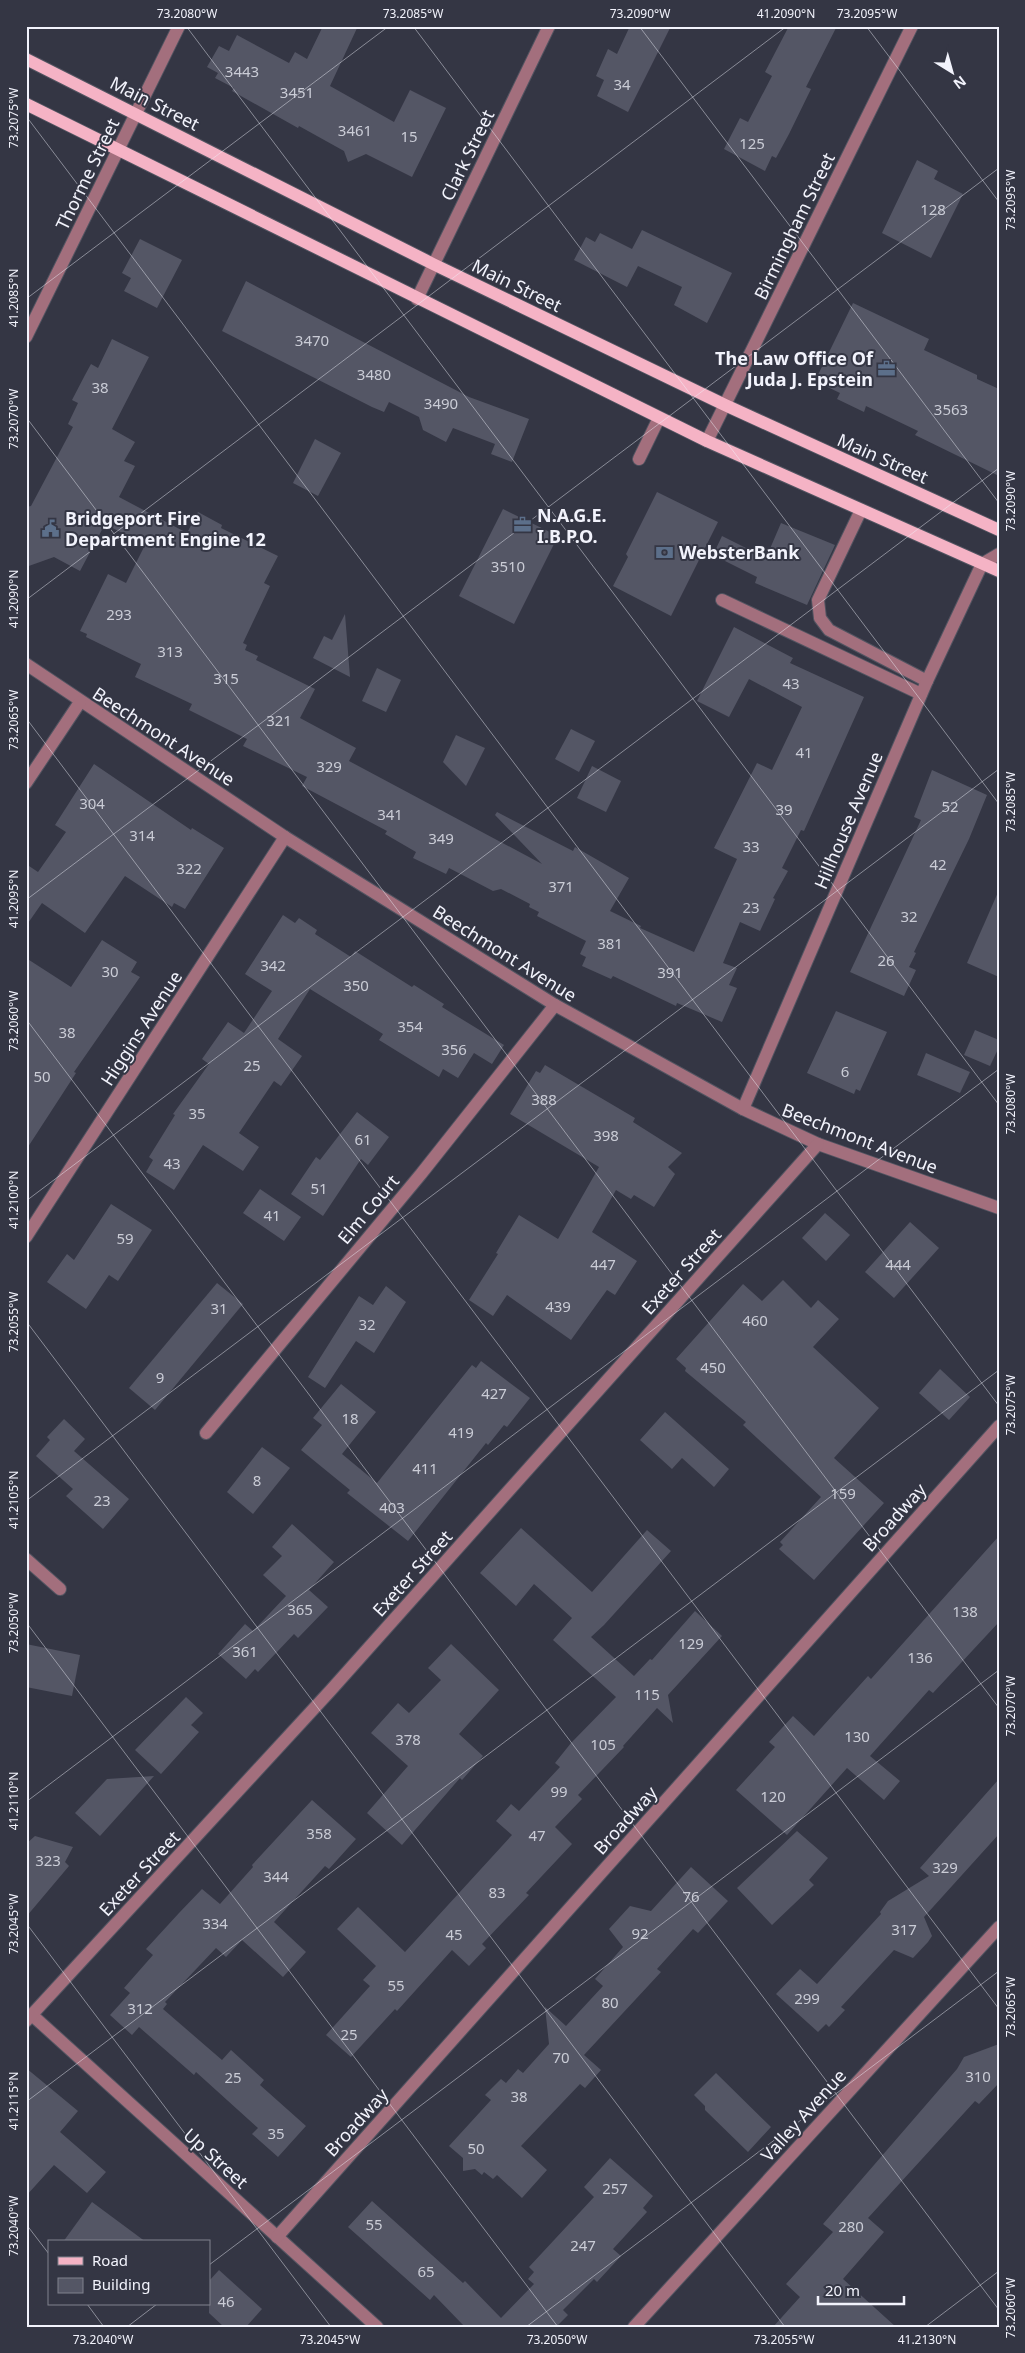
<svg xmlns="http://www.w3.org/2000/svg" width="1025" height="2353" font-family="'Noto Sans',sans-serif">
<style>
.building{fill:#545665}
.lines{fill:none;stroke-linecap:round;stroke-linejoin:round}
.minor-casing{stroke:#525461;stroke-width:14}
.major-casing{stroke:#525461;stroke-width:14}
.minor{stroke:#a36f7d;stroke-width:12}
.major{stroke:#f5b3c5;stroke-width:12}
.ticks{fill:none;stroke:#f2f3fc;stroke-width:1;stroke-opacity:0.45}
.labels{text-anchor:middle;dominant-baseline:central;stroke-width:4;stroke-linejoin:round;paint-order:stroke}
.number-label{font-size:15px;fill:#caccd6}
.street-label{font-size:18px;fill:#f2f3fc;stroke:#343644}
.poi-label{font-size:18px;font-weight:bold;fill:#f2f3fc;stroke:#343644;text-anchor:start}
.neatline{fill:none;stroke:#f2f3fc;stroke-width:2}
.ticks-label{font-size:12px;text-anchor:middle;fill:#f2f3fc}
</style>
<rect width="100%" height="100%" fill="#343644"/>
<!-- building -->
<g class="building">
<polygon points="323,26 358,26 330,86 394,122 410,90 446,108 412,177 366,154 348,162 344,151 299,126 298,128 232,91 234,88 215,78 218,73 207,67 219,46 229,51 237,35 289,63 295,52 307,59"/>
<polygon points="630,26 671,26 628,112 597,96 604,80 596,76 608,49 617,54"/>
<polygon points="789,26 837,26 806,87 811,89 789,134 776,158 772,156 765,171 724,149 740,118 748,122 772,76 765,72"/>
<polygon points="917,160 938,171 934,179 963,194 931,258 882,233"/>
<polygon points="642,230 732,273 707,323 674,305 682,287 638,266 627,287 574,260 586,237 595,242 600,233 632,249"/>
<polygon points="140,239 182,260 157,308 124,291 131,278 122,273"/>
<polygon points="246,281 469,397 529,419 512,462 491,454 495,444 453,428 446,442 423,430 419,417 389,402 384,412 372,407 222,331"/>
<polygon points="853,303 929,339 924,350 977,375 977,379 999,389 999,476 915,435 918,431 866,406 864,412 837,399 840,393 815,381"/>
<polygon points="112,339 149,357 112,429 135,442 124,461 135,466 119,497 187,533 198,512 222,525 221,528 278,556 264,583 270,586 243,643 247,645 245,650 258,656 256,660 315,689 300,718 356,748 349,761 542,864 495,815 497,812 573,851 575,847 629,878 610,911 641,926 640,928 694,952 737,859 714,848 757,763 772,770 802,707 749,679 729,717 697,701 734,627 793,658 790,663 864,697 804,831 801,830 782,868 788,871 773,898 775,899 760,931 740,922 723,963 737,968 729,985 737,988 722,1022 677,1003 676,1006 613,976 611,979 582,966 586,957 580,954 586,941 537,916 539,912 529,907 530,904 501,889 493,891 449,868 446,874 413,858 416,852 385,834 387,831 302,786 307,777 243,746 247,739 189,710 192,704 135,677 141,664 86,637 87,634 80,631 108,574 126,583 145,545 105,524 80,571 54,557 26,567 26,507 31,506 73,427 68,424 78,403 72,400 85,375 91,364 98,368"/>
<polygon points="315,439 341,453 318,496 293,483"/>
<polygon points="657,492 718,522 671,616 613,586 628,557 626,554"/>
<polygon points="503,509 558,536 514,624 459,596"/>
<polygon points="781,523 835,545 807,605 755,583 757,577 713,555 722,536 766,558"/>
<polygon points="345,614 350,677 313,658 324,636 332,640"/>
<polygon points="377,668 401,680 386,712 362,701"/>
<polygon points="571,729 595,741 579,772 555,759"/>
<polygon points="456,735 485,748 466,786 443,762"/>
<polygon points="94,764 191,830 192,828 224,848 185,909 174,903 172,907 125,876 85,933 42,903 26,926 26,864 38,872 66,832 55,825"/>
<polygon points="592,766 621,781 606,812 577,798"/>
<polygon points="932,770 987,795 969,839 914,952 916,953 909,967 916,970 904,996 850,972 921,820 914,817"/>
<polygon points="999,890 999,977 967,963"/>
<polygon points="283,915 295,923 299,918 317,930 315,934 351,957 355,951 412,987 414,985 444,1004 442,1007 504,1045 492,1064 474,1053 458,1078 443,1069 439,1077 379,1040 383,1034 310,989 278,1039 302,1056 281,1086 274,1081 239,1133 259,1147 243,1171 203,1145 174,1190 146,1172 153,1160 149,1157 175,1115 173,1114 209,1064 202,1059 228,1022 244,1033 272,991 245,974"/>
<polygon points="102,940 137,962 131,972 140,977 74,1072 76,1073 26,1150 26,958 71,987"/>
<polygon points="836,1011 887,1032 860,1091 856,1089 854,1094 807,1073"/>
<polygon points="975,1030 999,1040 999,1047 990,1066 964,1055"/>
<polygon points="926,1053 970,1072 960,1093 917,1075"/>
<polygon points="545,1065 635,1118 633,1122 682,1153 668,1167 675,1174 654,1207 634,1195 631,1199 616,1190 592,1232 637,1261 615,1295 607,1290 571,1340 507,1295 493,1316 469,1300 498,1254 496,1253 519,1215 558,1239 599,1167 510,1114 536,1071 540,1073"/>
<polygon points="357,1112 389,1137 368,1165 361,1159 323,1216 291,1194 316,1157 320,1160"/>
<polygon points="260,1189 301,1217 284,1241 243,1213"/>
<polygon points="111,1204 152,1230 118,1281 109,1275 86,1309 47,1282 67,1254 74,1260"/>
<polygon points="825,1213 850,1235 826,1261 802,1238"/>
<polygon points="910,1222 939,1248 894,1298 865,1272"/>
<polygon points="783,1280 811,1308 818,1300 839,1319 813,1347 879,1408 834,1458 884,1503 814,1580 779,1549 783,1545 780,1542 821,1497 743,1425 746,1422 685,1371 686,1368 676,1359 743,1284 762,1301"/>
<polygon points="217,1283 243,1304 155,1410 129,1388"/>
<polygon points="386,1286 406,1302 374,1353 356,1341 325,1388 308,1377 359,1296 373,1305"/>
<polygon points="481,1361 530,1398 507,1427 504,1425 488,1445 486,1443 408,1541 347,1493 350,1490 301,1450 322,1425 313,1418 341,1384 376,1412 342,1454 377,1483 472,1365 476,1368"/>
<polygon points="940,1369 970,1397 949,1420 919,1393"/>
<polygon points="665,1412 729,1469 714,1487 682,1458 672,1469 640,1440"/>
<polygon points="64,1419 85,1439 74,1451 129,1499 103,1529 66,1496 73,1489 36,1456 50,1440 47,1437"/>
<polygon points="262,1447 290,1468 253,1514 227,1492"/>
<polygon points="292,1524 334,1562 309,1590 328,1607 298,1638 294,1634 258,1672 255,1669 246,1679 218,1654 245,1624 253,1631 286,1596 263,1575 282,1556 272,1547"/>
<polygon points="521,1528 592,1592 647,1530 671,1551 604,1625 591,1637 634,1676 650,1659 652,1660 695,1611 722,1636 668,1695 673,1723 657,1708 623,1746 624,1747 578,1795 582,1799 555,1827 572,1844 526,1893 529,1895 482,1944 486,1948 469,1966 452,1950 397,2011 395,2009 351,2057 326,2035 370,1986 363,1980 376,1966 337,1929 358,1907 405,1952 512,1835 496,1821 511,1804 519,1811 560,1767 555,1763 571,1743 616,1697 553,1640 572,1618 534,1584 516,1606 480,1573"/>
<polygon points="999,1536 999,1622 933,1693 929,1690 870,1756 900,1781 884,1800 847,1768 787,1835 736,1790 775,1747 769,1742 793,1716 814,1736 868,1676 871,1679"/>
<polygon points="26,1644 80,1655 72,1696 26,1687"/>
<polygon points="451,1644 499,1690 459,1734 483,1756 462,1780 460,1778 402,1845 367,1813 408,1766 371,1733 398,1703 409,1713 441,1680 428,1668"/>
<polygon points="186,1697 203,1713 191,1725 199,1732 161,1774 135,1750"/>
<polygon points="154,1776 100,1836 75,1813 107,1779"/>
<polygon points="999,1779 999,1834 924,1917 932,1936 928,1942 913,1958 894,1950 841,2007 845,2010 829,2027 826,2024 818,2032 776,1994 800,1969 817,1984 881,1914 880,1912 888,1901 929,1876 920,1868"/>
<polygon points="312,1800 356,1839 329,1869 325,1866 274,1922 306,1952 283,1977 242,1940 226,1957 216,1948 165,2002 167,2004 163,2009 222,2060 231,2050 264,2080 260,2085 306,2126 278,2157 252,2134 258,2128 196,2072 194,2075 139,2027 132,2035 110,2015 130,1993 124,1988 153,1955 146,1949 179,1913 202,1889 220,1904 253,1867 252,1865"/>
<polygon points="797,1831 828,1858 809,1880 814,1885 772,1925 737,1888"/>
<polygon points="35,1836 73,1847 65,1862 69,1866 26,1917 26,1844"/>
<polygon points="691,1867 728,1901 698,1933 693,1929 657,1969 661,1972 584,2055 601,2070 585,2088 580,2084 521,2146 547,2170 522,2198 497,2175 493,2179 484,2172 482,2175 475,2169 463,2171 463,2158 449,2146 491,2100 485,2095 501,2079 506,2083 518,2069 523,2073 549,2044 545,2007 566,2026 603,1986 595,1979 623,1947 609,1929 630,1906 651,1911"/>
<polygon points="999,2044 999,2083 979,2104 975,2101 868,2218 884,2232 843,2279 896,2327 773,2327 800,2297 786,2284 833,2232 823,2224 957,2069 964,2057"/>
<polygon points="26,2068 78,2111 60,2132 106,2172 87,2193 54,2165 26,2196"/>
<polygon points="716,2073 771,2127 748,2152 705,2110 705,2106 694,2095"/>
<polygon points="610,2158 653,2196 643,2208 647,2212 613,2249 621,2256 597,2282 594,2279 563,2310 568,2315 556,2327 465,2327 434,2295 430,2300 348,2227 372,2201 463,2283 465,2281 501,2318 534,2284 528,2279 534,2272 529,2267 594,2197 584,2187"/>
<polygon points="92,2202 146,2242 63,2242"/>
<polygon points="219,2270 262,2309 246,2327 224,2327 209,2313 209,2281"/>
</g>
<g class="lines">
<defs>
<g id="minor">
<polyline points="417,299 549,26"/>
<polyline points="26,337 179,26"/>
<polyline points="707,441 912,26"/>
<polyline points="639,459 659,418"/>
<polyline points="861,510 818,600 820,618 829,630 927,681"/>
<polyline points="722,600 921,694"/>
<polyline points="26,664 285,837 555,1005 743,1109 818,1144 999,1208"/>
<polyline points="26,783 80,702"/>
<polyline points="743,1109 927,681 982,564 999,554"/>
<polyline points="26,1237 285,837"/>
<polyline points="206,1433 421,1174 555,1005"/>
<polyline points="26,1559 60,1589"/>
<polyline points="32,2015 377,2327"/>
<polyline points="26,2021 331,1690 818,1144"/>
<polyline points="277,2237 999,1426"/>
<polyline points="634,2327 999,1927"/>
</g>
<g id="major">
<polyline points="26,59 433,264 725,405 999,530"/>
<polyline points="26,104 707,441 999,571"/>
</g>
</defs>
<!-- minor casing -->
<use href="#minor" class="minor-casing"/>
<!-- major casing -->
<use href="#major" class="major-casing"/>
<!-- minor -->
<use href="#minor" class="minor"/>
<!-- major -->
<use href="#major" class="major"/>
</g>
<!-- ticks -->
<path class="ticks" d="M 186,26 L 999,1105M 413,26 L 999,804M 639,26 L 999,503M 866,26 L 999,202M 26,116 L 999,1406M 26,299 L 389,26M 26,417 L 999,1708M 26,600 L 787,26M 26,718 L 999,2009M 26,900 L 999,168M 26,1019 L 999,2310M 26,1201 L 999,468M 26,1321 L 785,2327M 26,1501 L 999,769M 26,1622 L 558,2327M 26,1802 L 999,1069M 26,1923 L 331,2327M 26,2102 L 999,1370M 26,2224 L 49,2254M 209,2265 L 999,1670M 87,2304 L 104,2327M 127,2327 L 157,2304M 526,2327 L 999,1971M 925,2327 L 999,2271"/>
<!-- icons -->
<defs>
<symbol id="office-bare" viewBox="-9 -9 18 18"><path d="M-6-3h4V-5.5h4V-3h4V5H-6ZM-1-4.5V-3h2v-1.5ZM-6 0V1H6V0Z" fill="#5c6f8a" stroke="#343644" stroke-width="2.5" paint-order="stroke"/></symbol>
<symbol id="civic-bare" viewBox="-9 -9 18 18"><path d="M-.6-6.5H3V-4.5H.6V-3L4-1V1h2V6H-6V1h2V-1L-.6-3ZM-1.2 2.5V6h2.4V2.5Z" fill="#5c6f8a" stroke="#343644" stroke-width="2.5" paint-order="stroke"/></symbol>
<symbol id="bank-bare" viewBox="-9 -9 18 18"><path d="M-6-4H6V4H-6ZM0-2.3a2.3 2.3 0 1 0 0 4.6a2.3 2.3 0 1 0 0-4.6Z" fill="#5c6f8a" stroke="#343644" stroke-width="2.5" paint-order="stroke"/></symbol>
</defs>
<g fill-rule="evenodd">
<use href="#office-bare" x="874" y="356" width="25" height="25"/>
<use href="#office-bare" x="510" y="512" width="25" height="25"/>
<use href="#civic-bare" x="38" y="516" width="25" height="25"/>
<use href="#bank-bare" x="652" y="540" width="25" height="25"/>
</g>
<g class="labels">
<!-- number labels -->
<g class="number-label">
<text x="242" y="71">3443</text>
<text x="622" y="84">34</text>
<text x="297" y="92">3451</text>
<text x="355" y="130">3461</text>
<text x="409" y="136">15</text>
<text x="752" y="143">125</text>
<text x="933" y="209">128</text>
<text x="312" y="340">3470</text>
<text x="374" y="374">3480</text>
<text x="100" y="387">38</text>
<text x="441" y="403">3490</text>
<text x="951" y="409">3563</text>
<text x="508" y="566">3510</text>
<text x="119" y="614">293</text>
<text x="170" y="651">313</text>
<text x="226" y="678">315</text>
<text x="791" y="683">43</text>
<text x="279" y="720">321</text>
<text x="804" y="752">41</text>
<text x="329" y="766">329</text>
<text x="92" y="803">304</text>
<text x="950" y="806">52</text>
<text x="784" y="809">39</text>
<text x="390" y="814">341</text>
<text x="142" y="835">314</text>
<text x="441" y="838">349</text>
<text x="751" y="846">33</text>
<text x="938" y="864">42</text>
<text x="189" y="868">322</text>
<text x="561" y="886">371</text>
<text x="751" y="907">23</text>
<text x="909" y="916">32</text>
<text x="610" y="943">381</text>
<text x="886" y="960">26</text>
<text x="273" y="965">342</text>
<text x="110" y="971">30</text>
<text x="670" y="972">391</text>
<text x="356" y="985">350</text>
<text x="410" y="1026">354</text>
<text x="67" y="1032">38</text>
<text x="454" y="1049">356</text>
<text x="252" y="1065">25</text>
<text x="845" y="1071">6</text>
<text x="42" y="1076">50</text>
<text x="544" y="1099">388</text>
<text x="197" y="1113">35</text>
<text x="606" y="1135">398</text>
<text x="363" y="1139">61</text>
<text x="172" y="1163">43</text>
<text x="319" y="1188">51</text>
<text x="272" y="1215">41</text>
<text x="125" y="1238">59</text>
<text x="603" y="1264">447</text>
<text x="898" y="1264">444</text>
<text x="558" y="1306">439</text>
<text x="219" y="1308">31</text>
<text x="755" y="1320">460</text>
<text x="367" y="1324">32</text>
<text x="713" y="1367">450</text>
<text x="160" y="1377">9</text>
<text x="494" y="1393">427</text>
<text x="350" y="1418">18</text>
<text x="461" y="1432">419</text>
<text x="425" y="1468">411</text>
<text x="257" y="1480">8</text>
<text x="843" y="1493">159</text>
<text x="102" y="1500">23</text>
<text x="392" y="1507">403</text>
<text x="300" y="1609">365</text>
<text x="965" y="1611">138</text>
<text x="691" y="1643">129</text>
<text x="245" y="1651">361</text>
<text x="920" y="1657">136</text>
<text x="647" y="1694">115</text>
<text x="857" y="1736">130</text>
<text x="408" y="1739">378</text>
<text x="603" y="1744">105</text>
<text x="559" y="1791">99</text>
<text x="773" y="1796">120</text>
<text x="319" y="1833">358</text>
<text x="537" y="1835">47</text>
<text x="48" y="1860">323</text>
<text x="945" y="1867">329</text>
<text x="276" y="1876">344</text>
<text x="497" y="1892">83</text>
<text x="691" y="1896">76</text>
<text x="215" y="1923">334</text>
<text x="904" y="1929">317</text>
<text x="640" y="1933">92</text>
<text x="454" y="1934">45</text>
<text x="396" y="1985">55</text>
<text x="807" y="1998">299</text>
<text x="610" y="2002">80</text>
<text x="140" y="2008">312</text>
<text x="349" y="2034">25</text>
<text x="561" y="2057">70</text>
<text x="978" y="2076">310</text>
<text x="233" y="2077">25</text>
<text x="519" y="2096">38</text>
<text x="276" y="2133">35</text>
<text x="476" y="2148">50</text>
<text x="615" y="2188">257</text>
<text x="374" y="2224">55</text>
<text x="851" y="2226">280</text>
<text x="583" y="2245">247</text>
<text x="426" y="2271">65</text>
<text x="226" y="2301">46</text>
</g>
<!-- street labels -->
<g class="street-label">
<text transform="translate(155 103) rotate(27)">Main Street</text>
<text transform="translate(467 155) rotate(-64)">Clark Street</text>
<text transform="translate(87 174) rotate(-64)">Thorme Street</text>
<text transform="translate(794 226) rotate(-64)">Birmingham Street</text>
<text transform="translate(517 285) rotate(26)">Main Street</text>
<text transform="translate(883 458) rotate(24)">Main Street</text>
<text transform="translate(164 736) rotate(33)">Beechmont Avenue</text>
<text transform="translate(848 820) rotate(-67)">Hillhouse Avenue</text>
<text transform="translate(505 953) rotate(32)">Beechmont Avenue</text>
<text transform="translate(141 1028) rotate(-57)">Higgins Avenue</text>
<text transform="translate(860 1138) rotate(21)">Beechmont Avenue</text>
<text transform="translate(368 1209) rotate(-50)">Elm Court</text>
<text transform="translate(681 1271) rotate(-48)">Exeter Street</text>
<text transform="translate(894 1517) rotate(-48)">Broadway</text>
<text transform="translate(412 1573) rotate(-48)">Exeter Street</text>
<text transform="translate(625 1820) rotate(-48)">Broadway</text>
<text transform="translate(139 1873) rotate(-47)">Exeter Street</text>
<text transform="translate(803 2115) rotate(-48)">Valley Avenue</text>
<text transform="translate(356 2122) rotate(-48)">Broadway</text>
<text transform="translate(216 2158) rotate(42)">Up Street</text>
</g>
<!-- poi labels -->
<g class="poi-label">
<text x="873" y="358" text-anchor="end">The Law Office Of<tspan x="873" dy="21">Juda J. Epstein</tspan></text>
<text x="537" y="515">N.A.G.E.<tspan x="537" dy="21">I.B.P.O.</tspan></text>
<text x="65" y="518">Bridgeport Fire<tspan x="65" dy="21">Department Engine 12</tspan></text>
<text x="679" y="552">WebsterBank</text>
</g>
</g>
<!-- border -->
<rect width="1025" height="2353" fill="none" stroke="#343644" stroke-width="55"/>
<!-- legend -->
<rect x="48" y="2240" width="162" height="65" fill="#343644" stroke="#80828e"/>
<rect x="58" y="2257" width="25" height="8" fill="#f5b3c5" stroke="#80828e"/>
<text x="92" y="2266" font-size="15" fill="#f2f3fc">Road</text>
<rect x="58" y="2278" width="25" height="15" fill="#545665" stroke="#80828e"/>
<text x="92" y="2290" font-size="15" fill="#f2f3fc">Building</text>
<!-- north arrow -->
<g transform="translate(952 72) rotate(143)" stroke="#343644" stroke-width="4" paint-order="stroke">
<path d="M0-4L9 19L0 12L-9 19Z" fill="#f2f3fc"/>
<text y="-8" font-size="14" font-weight="bold" text-anchor="middle" fill="#f2f3fc">N</text>
</g>
<!-- scale -->
<path d="M818 2296v8h86v-8" fill="none" stroke="#f2f3fc" stroke-width="2.5"/>
<text x="825" y="2296" font-size="15" fill="#f2f3fc" stroke="#343644" stroke-width="4" paint-order="stroke">20 m</text>
<rect x="28" y="28" width="970" height="2298" class="neatline"/>
<g class="ticks-label">
<text x="187" y="18">73.2080°W</text>
<text x="413" y="18">73.2085°W</text>
<text x="640" y="18">73.2090°W</text>
<text x="786" y="18">41.2090°N</text>
<text x="867" y="18">73.2095°W</text>
<text transform="translate(14 118) rotate(-90)" y="4">73.2075°W</text>
<text transform="translate(1011 200) rotate(-90)" y="4">73.2095°W</text>
<text transform="translate(14 298) rotate(-90)" y="4">41.2085°N</text>
<text transform="translate(14 419) rotate(-90)" y="4">73.2070°W</text>
<text transform="translate(1011 501) rotate(-90)" y="4">73.2090°W</text>
<text transform="translate(14 599) rotate(-90)" y="4">41.2090°N</text>
<text transform="translate(14 720) rotate(-90)" y="4">73.2065°W</text>
<text transform="translate(1011 802) rotate(-90)" y="4">73.2085°W</text>
<text transform="translate(14 899) rotate(-90)" y="4">41.2095°N</text>
<text transform="translate(14 1021) rotate(-90)" y="4">73.2060°W</text>
<text transform="translate(1011 1104) rotate(-90)" y="4">73.2080°W</text>
<text transform="translate(14 1200) rotate(-90)" y="4">41.2100°N</text>
<text transform="translate(14 1322) rotate(-90)" y="4">73.2055°W</text>
<text transform="translate(1011 1405) rotate(-90)" y="4">73.2075°W</text>
<text transform="translate(14 1500) rotate(-90)" y="4">41.2105°N</text>
<text transform="translate(14 1623) rotate(-90)" y="4">73.2050°W</text>
<text transform="translate(1011 1706) rotate(-90)" y="4">73.2070°W</text>
<text transform="translate(14 1801) rotate(-90)" y="4">41.2110°N</text>
<text transform="translate(14 1924) rotate(-90)" y="4">73.2045°W</text>
<text transform="translate(1011 2007) rotate(-90)" y="4">73.2065°W</text>
<text transform="translate(14 2101) rotate(-90)" y="4">41.2115°N</text>
<text transform="translate(14 2226) rotate(-90)" y="4">73.2040°W</text>
<text transform="translate(1011 2308) rotate(-90)" y="4">73.2060°W</text>
<text x="103" y="2344">73.2040°W</text>
<text x="330" y="2344">73.2045°W</text>
<text x="557" y="2344">73.2050°W</text>
<text x="784" y="2344">73.2055°W</text>
<text x="927" y="2344">41.2130°N</text>
</g>
</svg>
